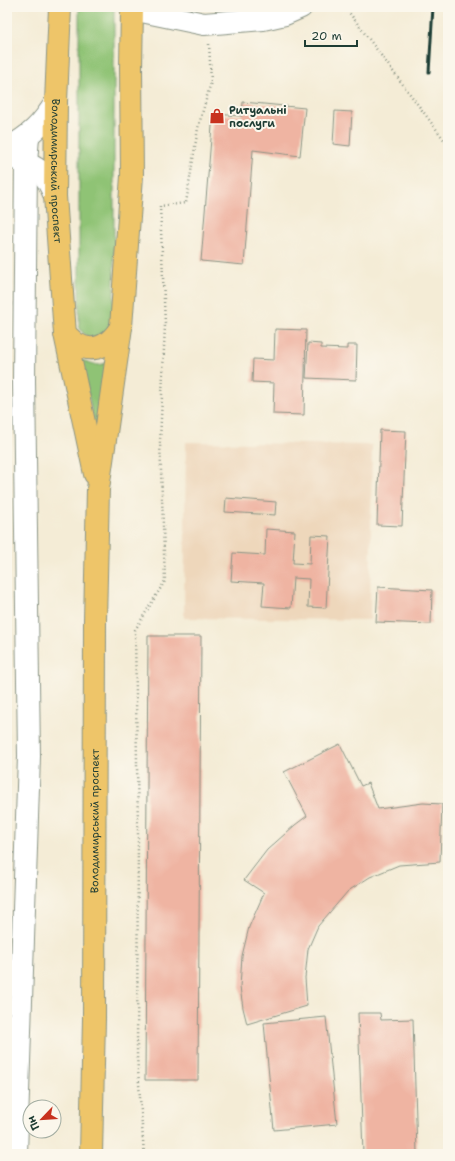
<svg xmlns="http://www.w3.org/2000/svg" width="455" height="1161" font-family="'Shantell Sans',sans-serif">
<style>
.built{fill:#eed7bb}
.green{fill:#8fc375;stroke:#578054}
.building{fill:#efb4a2}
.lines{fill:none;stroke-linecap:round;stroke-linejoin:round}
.minor-casing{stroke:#8a9485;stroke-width:24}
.major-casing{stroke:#8a9485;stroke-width:24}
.path{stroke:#8a9485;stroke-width:2.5;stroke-dasharray:1 3;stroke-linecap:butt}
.minor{stroke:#fff;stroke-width:22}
.major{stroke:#eec569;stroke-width:22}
.rail{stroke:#1f3d34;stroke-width:3}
.labels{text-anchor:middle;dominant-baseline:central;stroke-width:4;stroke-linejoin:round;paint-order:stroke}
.poi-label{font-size:11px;font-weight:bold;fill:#1f3d34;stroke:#fbf7ec;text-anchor:start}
.street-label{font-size:11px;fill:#1f3d34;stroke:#fbf7ec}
</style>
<rect width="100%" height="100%" fill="#fbf7ec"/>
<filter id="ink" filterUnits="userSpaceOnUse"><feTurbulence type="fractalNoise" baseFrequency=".025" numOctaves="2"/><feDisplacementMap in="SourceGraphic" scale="8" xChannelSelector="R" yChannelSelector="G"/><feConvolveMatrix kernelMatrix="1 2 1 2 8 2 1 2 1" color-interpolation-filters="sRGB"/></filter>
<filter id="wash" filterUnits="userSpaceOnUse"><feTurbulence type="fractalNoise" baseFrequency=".012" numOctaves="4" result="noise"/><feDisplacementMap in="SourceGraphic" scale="16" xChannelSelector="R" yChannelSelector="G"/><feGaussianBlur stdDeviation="0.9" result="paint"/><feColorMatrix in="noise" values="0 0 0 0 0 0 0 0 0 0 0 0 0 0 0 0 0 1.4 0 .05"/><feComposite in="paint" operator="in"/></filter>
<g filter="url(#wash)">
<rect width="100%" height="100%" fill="#f4ecd6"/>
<!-- built -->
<polygon class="built" points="186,442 372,445 370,620 184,618"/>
<!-- green -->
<g class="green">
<path d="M 79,7 L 114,7 L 114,328 L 103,339 C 90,337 84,339 79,326 Z"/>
<polygon points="81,360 98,365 112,362 96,433"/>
</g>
<g id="blocks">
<!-- building -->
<g class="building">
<polygon points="243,102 305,108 300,156 253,150 244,265 201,261 213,114 242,116"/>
<polygon points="335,111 352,112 350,146 333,144"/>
<polygon points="275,329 306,330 304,415 273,414 274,383 252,382 253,359 274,360"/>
<polygon points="308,343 321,344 321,348 347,349 347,345 357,345 356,380 306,378"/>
<polygon points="380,430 406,431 402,526 377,525"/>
<polygon points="226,498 276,502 275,515 225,512"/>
<polygon points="266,529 295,531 293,563 310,564 311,535 330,536 326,608 308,607 309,579 293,578 291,608 262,606 264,583 231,581 233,553 265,555"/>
<polygon points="378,587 432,590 431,624 376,622"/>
<polygon points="148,636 201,636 198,1080 145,1080"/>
<polygon points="340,744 361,786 368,783 378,809 423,803 442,804 440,862 399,865 370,877 348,891 318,926 308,949 305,978 307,1006 247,1024 243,1008 240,987 242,956 249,927 264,893 244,880 267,850 295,825 307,816 284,772"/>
<polygon points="358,1013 380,1013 381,1020 413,1019 417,1154 363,1154"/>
<polygon points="326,1017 337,1124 274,1130 264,1023"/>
</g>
</g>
</g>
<g filter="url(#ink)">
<use href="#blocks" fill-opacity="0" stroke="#8a9485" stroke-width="1"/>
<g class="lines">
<defs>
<g id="minor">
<polyline points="132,9 204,24 263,19 285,14 301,7"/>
<path d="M 7,149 C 30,136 42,125 56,102"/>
<path d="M 14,158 C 38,167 45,171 55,196"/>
<polyline points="16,1154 29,756 24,381 26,163 28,137"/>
</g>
<g id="major">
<path id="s1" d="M 60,7 L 56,102 L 55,196 L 65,334 C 69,337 73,342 77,344 C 95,355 111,343 121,327"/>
<polyline points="65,334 95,474"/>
<path id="s2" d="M 91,1154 L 94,1019 L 95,621 L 98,489 L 121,327 L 132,176 L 131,68 L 132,7"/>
</g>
</defs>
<!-- minor casing -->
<use href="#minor" class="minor-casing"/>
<!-- major casing -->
<use href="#major" class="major-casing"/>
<!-- path -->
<g class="path">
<polyline points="345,7 448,145"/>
<polyline points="144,1154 137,1056 138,831 135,630 165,581 160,442 165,324 160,206 186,203 198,128 211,82 209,43"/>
</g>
<!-- minor -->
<use href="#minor" class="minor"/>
<!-- major -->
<use href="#major" class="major"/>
<!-- rail -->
<polyline class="rail" points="429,72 433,7"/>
</g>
</g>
<!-- icons -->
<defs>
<symbol id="shop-bare" viewBox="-9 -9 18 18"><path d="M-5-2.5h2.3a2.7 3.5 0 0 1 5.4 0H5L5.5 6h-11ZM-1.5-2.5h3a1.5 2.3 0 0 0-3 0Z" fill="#c8321e" stroke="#fbf7ec" stroke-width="2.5" paint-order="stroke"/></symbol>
</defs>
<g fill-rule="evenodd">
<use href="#shop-bare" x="206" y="105" width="22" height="22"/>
</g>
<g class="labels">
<!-- poi labels -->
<g class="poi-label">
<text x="229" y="110">Ритуальні<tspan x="229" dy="13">послуги</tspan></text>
</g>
<!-- street labels -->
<g class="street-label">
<text stroke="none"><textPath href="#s1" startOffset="164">Володимирський проспект</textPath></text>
<text stroke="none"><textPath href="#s2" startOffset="333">Володимирський проспект</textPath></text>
</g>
</g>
<!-- margin -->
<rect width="455" height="1161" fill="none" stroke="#fbf7ec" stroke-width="24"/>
<!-- north arrow -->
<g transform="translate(42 1119) rotate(245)"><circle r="19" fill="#fbf7ec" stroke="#a3ada2"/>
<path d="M0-3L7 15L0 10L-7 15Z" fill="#c8321e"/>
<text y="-6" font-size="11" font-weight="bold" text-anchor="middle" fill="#1f3d34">Пн</text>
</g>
<!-- scale -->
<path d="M305 40v6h52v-6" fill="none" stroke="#1f3d34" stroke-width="2"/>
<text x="311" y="40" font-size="12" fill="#1f3d34" stroke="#fbf7ec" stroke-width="3" paint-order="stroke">20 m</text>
</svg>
